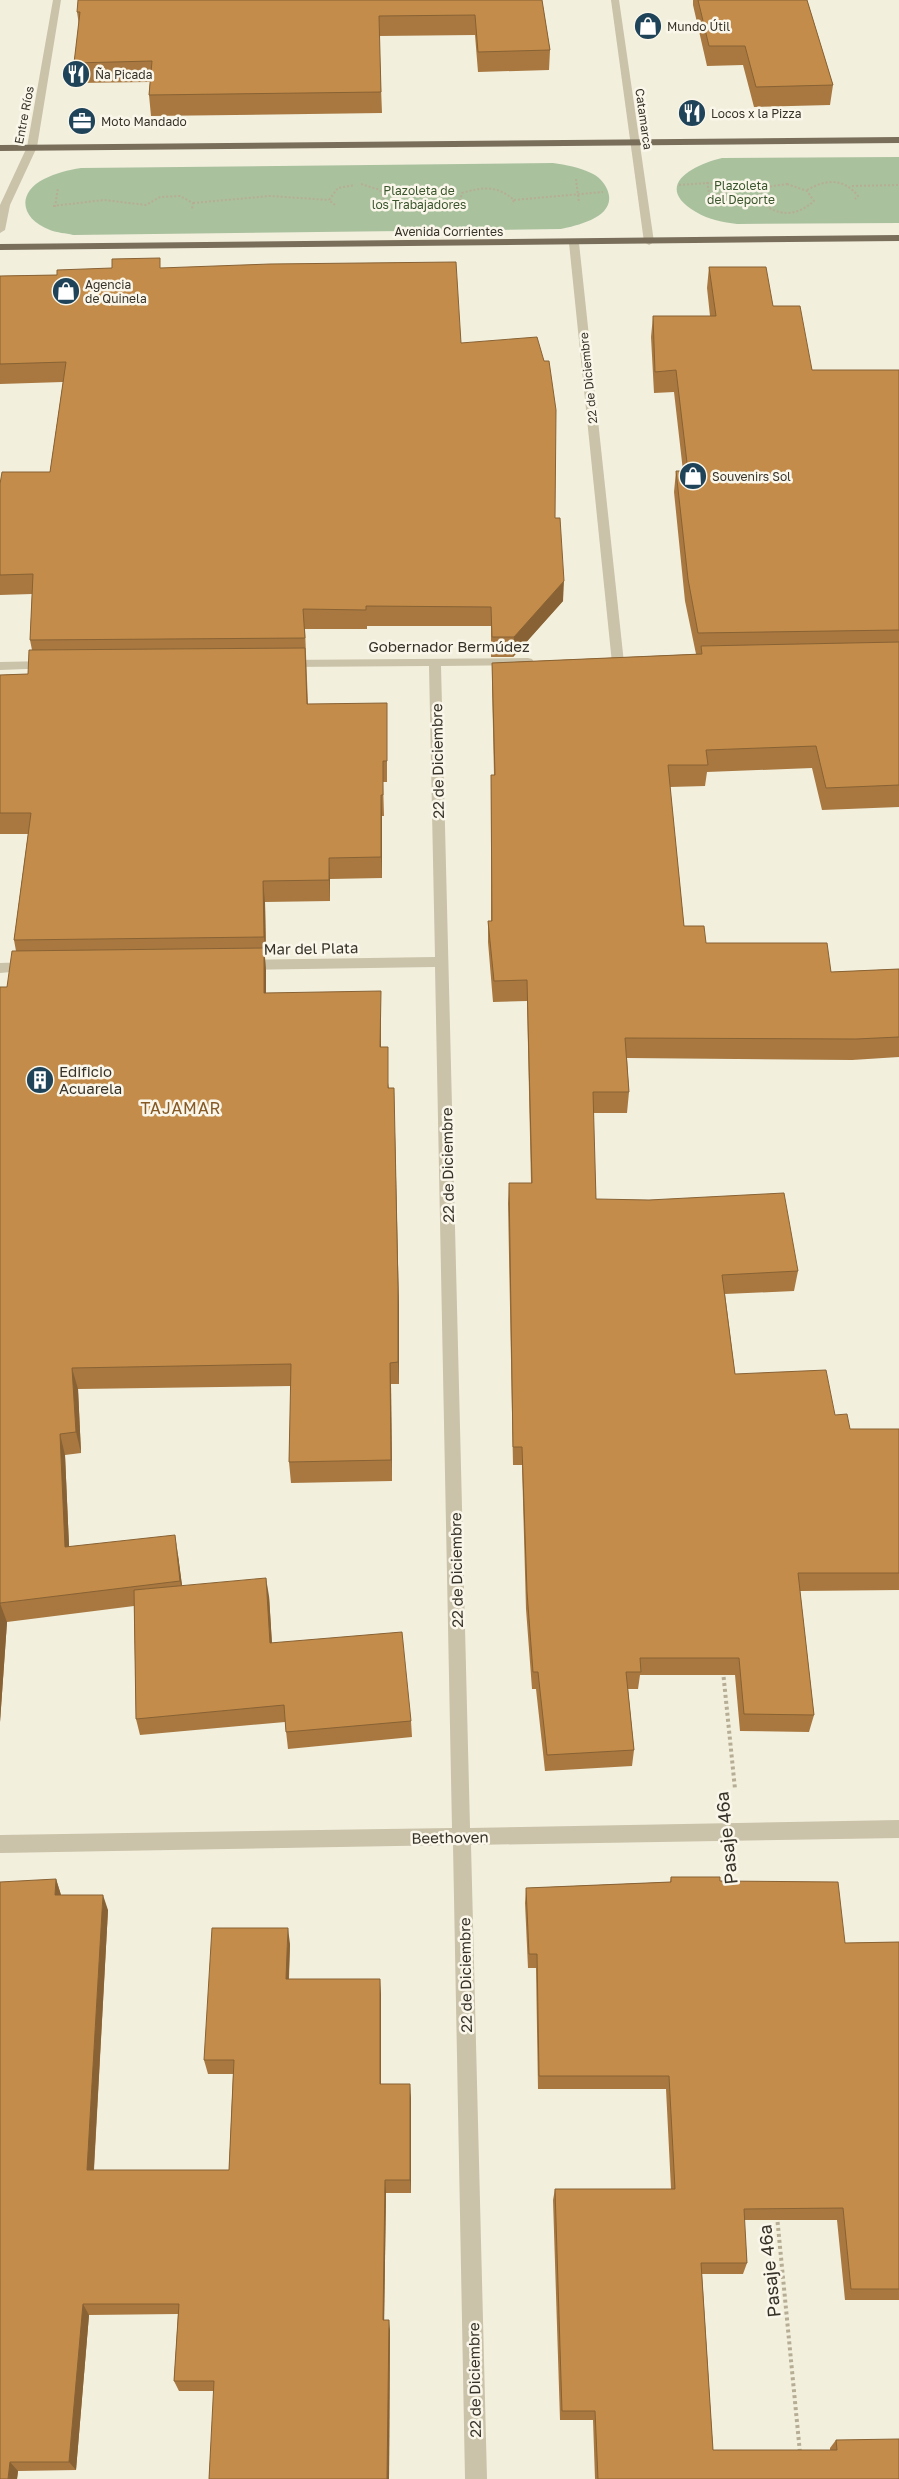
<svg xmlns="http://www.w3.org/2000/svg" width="899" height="2479" font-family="'Golos Text',sans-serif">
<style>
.green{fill:#aac19e}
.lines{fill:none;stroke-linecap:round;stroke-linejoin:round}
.path-far1{stroke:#b6ad94;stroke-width:2;stroke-dasharray:2 2;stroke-linecap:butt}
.path{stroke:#b6ad94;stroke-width:4;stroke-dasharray:3 3;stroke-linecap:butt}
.minor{fill:#cac2a9;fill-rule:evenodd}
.major{fill:#796e5a;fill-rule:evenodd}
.wall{fill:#a87840}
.shaded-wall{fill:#886234}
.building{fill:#c38c4a;stroke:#886234}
.labels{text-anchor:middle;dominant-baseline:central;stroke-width:5;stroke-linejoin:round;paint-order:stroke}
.far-poi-label{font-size:12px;fill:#373229;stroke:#faf7ea;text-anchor:start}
.far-street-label{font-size:12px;fill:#373229;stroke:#faf7ea}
.far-park-label{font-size:12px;fill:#3a552d;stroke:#faf7ea}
.street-label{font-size:15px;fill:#373229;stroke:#faf7ea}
.poi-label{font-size:15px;fill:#373229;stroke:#faf7ea;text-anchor:start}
.neighbourhood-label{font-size:16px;letter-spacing:1px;fill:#855824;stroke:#faf7ea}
.near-street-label{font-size:18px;fill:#373229;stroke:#faf7ea}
</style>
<rect width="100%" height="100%" fill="#f2efdd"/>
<!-- green -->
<g class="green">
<path d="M 899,157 L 899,223 L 737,224 C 723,222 709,220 696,212 C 652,186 693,165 722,158 Z"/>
<path d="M 553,163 C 566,165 579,167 591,173 C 598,176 604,182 607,189 C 619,216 579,225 561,229 L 73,235 C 66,233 57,233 50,230 C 22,220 15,194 44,179 C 56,173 68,170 81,168 Z"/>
</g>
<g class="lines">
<!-- path-far1 -->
<g class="path-far1">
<polyline points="576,179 579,203"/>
<polyline points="707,182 711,203"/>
<polyline points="361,184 380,190 385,202"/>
<path d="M 787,184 L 807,191 L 814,201 C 795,218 774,217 757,197 L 766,187 Z"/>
<polyline points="679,185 707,183 766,187"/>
<polyline points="852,186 899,185"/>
<path d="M 807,190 C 826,179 844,178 858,196 L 855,199"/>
<polyline points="710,197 740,187"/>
<polyline points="514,200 603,192"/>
<polyline points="193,203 270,196 329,200"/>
<polyline points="335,205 329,200 338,188 355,185"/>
<path d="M 459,205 L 462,193 C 482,187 497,185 514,200 L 512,204"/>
<polyline points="53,206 104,200 146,205 160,197 180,196 193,203 192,209"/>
<polyline points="55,207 58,188"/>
</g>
<!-- path -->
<g class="path">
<polyline points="723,1671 735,1789"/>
<polyline points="777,2216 800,2453"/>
</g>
<!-- minor -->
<g class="minor">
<polygon points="53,0 61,0 37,147 10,205 5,230 0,233 0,205 27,147"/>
<polygon points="611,0 619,0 654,242 649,245 644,242"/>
<polygon points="574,240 579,243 624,663 618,667 612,663 569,243"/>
<polygon points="528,658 532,659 534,662 532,665 441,666 470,1828 899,1820 899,1838 471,1845 487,2479 465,2479 453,1845 0,1853 0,1835 452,1828 435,967 246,970 239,965 246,960 435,957 429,666 286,667 282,666 280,663 282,660"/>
<polygon points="48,661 54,665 52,668 0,670 0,662"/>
<polygon points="28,962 35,967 33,970 0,973 0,963"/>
</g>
<!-- major -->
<g class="major">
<polygon points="899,137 899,143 0,151 0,145"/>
<polygon points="899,235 899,241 0,250 0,244"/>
</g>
</g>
<!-- wall -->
<g class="wall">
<polygon points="542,0 550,50 549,70 478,72 475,35 379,36 382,113 151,116 149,95 150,82 76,83 74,63 79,25 77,12"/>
<polygon points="693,0 807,0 833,85 830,105 754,107 743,65 707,66 693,5"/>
<polygon points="709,267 773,306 812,370 899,370 899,807 822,810 812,768 707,772 705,786 670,787 684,926 706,943 831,972 899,969 899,1057 852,1060 627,1058 629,1092 627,1113 593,1113 596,1199 798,1271 794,1291 725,1294 735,1374 835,1415 850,1429 899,1429 899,1590 800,1591 814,1715 809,1732 740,1731 735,1675 640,1675 638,1689 628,1689 634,1750 632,1766 545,1771 536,1689 532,1689 526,1609 522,1465 513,1465 508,1203 509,1183 531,1183 527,1001 493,1002 488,942 488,921 491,921 491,775 494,775 492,684 492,663 696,654 685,601 674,492 676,471 683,471 674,392 654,393 651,337 653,316 710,316 707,288"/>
<polygon points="161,268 461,343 555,518 563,601 513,657 491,657 491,626 367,626 367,629 305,629 308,704 387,724 387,782 383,782 384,816 382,816 382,878 330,879 330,901 265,902 266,957 265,957 266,971 266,993 381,1014 381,1047 389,1088 399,1307 399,1384 391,1384 392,1481 291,1483 289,1462 291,1386 78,1389 81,1453 65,1455 69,1547 178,1555 182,1586 269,1596 272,1643 411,1721 412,1737 288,1749 285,1722 140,1735 136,1719 134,1606 7,1622 0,1722 0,987 7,987 16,951 14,940 28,834 0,834 0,675 28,674 32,650 30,640 32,594 0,595 0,484 50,472 63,382 0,384 0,276 57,275"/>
<polygon points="671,1877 720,1881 845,1943 899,1942 899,2300 845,2300 837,2220 744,2220 747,2263 743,2274 702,2274 713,2450 830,2450 830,2448 836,2440 899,2479 595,2479 593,2420 560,2420 553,2200 555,2189 671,2189 666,2089 538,2089 536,1968 528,1968 525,1903 526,1888 670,1882"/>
<polygon points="56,1879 61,1895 108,1910 94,2170 229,2170 233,2074 208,2074 204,2060 290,1944 289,1979 381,1994 381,2084 411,2098 411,2193 386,2193 384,2320 390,2330 389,2479 209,2479 214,2391 179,2391 174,2381 178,2314 89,2315 76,2470 18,2471 17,2479 0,2479"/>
</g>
<!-- shaded-wall -->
<g class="shaded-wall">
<polygon points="564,581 563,601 513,657 514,637"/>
<polygon points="381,795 382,816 382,878 381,857"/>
<polygon points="329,858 330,879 330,901 329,880"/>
<polygon points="263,881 265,902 266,957 264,937"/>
<polygon points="264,948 266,971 266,1016 264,993"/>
<polygon points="381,991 381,1070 380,1047"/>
<polygon points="394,1088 399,1307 399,1384 398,1362"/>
<polygon points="390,1363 391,1384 392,1481 391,1460"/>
<polygon points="72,1368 78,1389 81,1453 76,1432"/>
<polygon points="60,1434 65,1455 70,1567 65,1547"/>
<polygon points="175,1535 178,1555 184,1600 180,1581"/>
<polygon points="266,1578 269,1596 273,1661 270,1643"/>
<polygon points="0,1603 7,1622 0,1722"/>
<polygon points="56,1879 61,1895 55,1895"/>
<polygon points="103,1895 108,1910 93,2183 87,2170"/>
<polygon points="288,1928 290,1944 288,1994 286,1979"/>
<polygon points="380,1979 381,1994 381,2098 380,2084"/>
<polygon points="410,2084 411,2098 411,2193 410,2180"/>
<polygon points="385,2180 386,2193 384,2330 383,2320"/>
<polygon points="83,2304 89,2315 76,2470 69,2462"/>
<polygon points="389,2320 390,2330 389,2479 387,2479"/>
<polygon points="10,2462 18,2471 17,2479 8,2479"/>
</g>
<!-- building -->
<g class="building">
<polygon points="78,0 542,0 550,50 478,52 475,15 379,16 381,92 149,95 152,61 74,63 80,12 77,12"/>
<polygon points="698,0 807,0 833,85 756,87 745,46 709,46"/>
<polygon points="160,258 160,268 270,264 456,262 461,343 537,337 544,361 549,361 556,410 555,518 560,518 564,581 514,637 492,637 491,607 366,606 366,610 303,609 305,638 30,640 33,574 0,575 0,484 2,472 50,472 66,362 0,364 0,276 57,275 57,270 112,268 112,259"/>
<polygon points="709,267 766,267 773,306 800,306 812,370 899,370 899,630 698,633 688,579 676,471 688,471 676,370 655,372 653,316 716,316"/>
<polygon points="899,642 899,785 826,788 816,746 706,750 708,765 668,765 684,926 704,926 706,943 827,943 831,972 899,969 899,1037 856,1039 625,1038 629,1092 593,1092 596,1199 649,1200 784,1193 798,1271 722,1275 735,1374 826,1370 835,1415 847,1414 850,1429 899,1429 899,1573 798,1573 814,1715 744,1714 739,1658 640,1658 641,1672 626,1672 634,1750 547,1755 538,1672 533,1672 527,1592 522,1447 513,1447 509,1183 532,1183 527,980 494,981 488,921 492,921 491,775 495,775 492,663 702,654 701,646"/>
<polygon points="305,648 307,704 387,703 387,761 383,761 383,795 381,795 381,857 329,858 329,880 263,881 264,937 14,940 31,813 0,813 0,675 28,674 29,650"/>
<polygon points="264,948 264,993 381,991 380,1047 388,1047 388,1088 394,1088 398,1286 398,1362 390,1363 391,1460 289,1462 291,1364 72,1368 76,1432 60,1434 65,1547 175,1535 180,1581 0,1603 0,1604 0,987 7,987 12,951"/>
<polygon points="266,1578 270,1643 402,1632 411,1721 286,1732 284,1705 136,1719 134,1590"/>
<polygon points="671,1877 720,1877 720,1881 838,1882 845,1943 899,1942 899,2289 851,2289 843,2208 744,2209 747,2263 701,2263 713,2450 837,2450 836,2440 899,2439 899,2479 598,2479 595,2411 562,2411 555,2189 675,2189 669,2076 539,2076 537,1954 529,1954 526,1888 671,1882"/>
<polygon points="56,1879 55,1895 103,1895 87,2170 229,2170 234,2060 204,2060 212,1928 288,1928 286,1979 380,1979 380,2084 410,2084 410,2180 385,2180 383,2320 389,2320 387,2479 209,2479 214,2381 174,2381 179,2304 83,2304 69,2462 10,2462 8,2479 0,2479 0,1882"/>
</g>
<!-- icons -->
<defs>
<symbol id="shop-disc" viewBox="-11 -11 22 22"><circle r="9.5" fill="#1f4358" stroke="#faf7ea"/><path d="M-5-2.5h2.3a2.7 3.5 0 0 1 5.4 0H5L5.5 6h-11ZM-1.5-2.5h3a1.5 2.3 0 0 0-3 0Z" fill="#fff"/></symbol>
<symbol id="restaurant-disc" viewBox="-11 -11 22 22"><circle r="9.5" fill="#1f4358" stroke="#faf7ea"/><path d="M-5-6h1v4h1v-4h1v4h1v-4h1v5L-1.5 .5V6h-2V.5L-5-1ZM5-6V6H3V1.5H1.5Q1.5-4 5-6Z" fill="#fff"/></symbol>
<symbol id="office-disc" viewBox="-11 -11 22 22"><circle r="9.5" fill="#1f4358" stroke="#faf7ea"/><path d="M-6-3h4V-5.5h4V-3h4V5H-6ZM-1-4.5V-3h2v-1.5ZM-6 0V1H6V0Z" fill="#fff"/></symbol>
<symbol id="building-disc" viewBox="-11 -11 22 22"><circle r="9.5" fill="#1f4358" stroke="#faf7ea"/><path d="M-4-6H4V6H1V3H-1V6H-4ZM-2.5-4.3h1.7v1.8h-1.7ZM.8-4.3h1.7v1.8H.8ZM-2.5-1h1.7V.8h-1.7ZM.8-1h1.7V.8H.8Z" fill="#fff"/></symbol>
</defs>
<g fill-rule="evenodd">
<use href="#shop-disc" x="632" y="10" width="32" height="32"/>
<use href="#restaurant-disc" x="60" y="58" width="32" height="32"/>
<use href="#restaurant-disc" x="676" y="97" width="32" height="32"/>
<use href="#office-disc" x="66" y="105" width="32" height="32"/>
<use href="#shop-disc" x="50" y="275" width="32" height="32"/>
<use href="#shop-disc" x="677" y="460" width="32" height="32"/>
<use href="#building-disc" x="24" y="1064" width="32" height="32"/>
</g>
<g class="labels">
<!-- far-poi labels -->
<g class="far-poi-label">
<text x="667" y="26">Mundo Útil</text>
<text x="95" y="74">Ña Picada</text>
<text x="711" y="113">Locos x la Pizza</text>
<text x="101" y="121">Moto Mandado</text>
<text x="85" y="284">Agencia<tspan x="85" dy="14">de Quinela</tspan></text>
<text x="712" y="476">Souvenirs Sol</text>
</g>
<!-- far-street labels -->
<g class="far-street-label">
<text transform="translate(24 115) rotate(-79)">Entre Ríos</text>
<text transform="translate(644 119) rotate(82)">Catamarca</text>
<text x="449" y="231">Avenida Corrientes</text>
<text transform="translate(588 378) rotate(-96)">22 de Diciembre</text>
</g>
<!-- far-park labels -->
<g class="far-park-label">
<text x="741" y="185">Plazoleta<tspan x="741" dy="14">del Deporte</tspan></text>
<text x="419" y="190">Plazoleta de<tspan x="419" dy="14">los Trabajadores</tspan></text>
</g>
<!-- street labels -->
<g class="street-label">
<text x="449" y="646">Gobernador Bermúdez</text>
<text transform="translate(437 761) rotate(-91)">22 de Diciembre</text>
<text transform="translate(311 948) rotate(-1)">Mar del Plata</text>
<text transform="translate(447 1165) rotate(-91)">22 de Diciembre</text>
<text transform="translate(456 1570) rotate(-91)">22 de Diciembre</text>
<text transform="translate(450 1837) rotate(-1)">Beethoven</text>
<text transform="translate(465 1975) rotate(-91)">22 de Diciembre</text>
<text transform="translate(474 2380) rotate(-91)">22 de Diciembre</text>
</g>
<!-- poi labels -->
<g class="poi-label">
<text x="59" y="1071">Edificio<tspan x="59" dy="17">Acuarela</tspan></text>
</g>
<!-- neighbourhood labels -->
<g class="neighbourhood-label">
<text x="181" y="1108">TAJAMAR</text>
</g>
<!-- near-street labels -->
<g class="near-street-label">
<text transform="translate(726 1838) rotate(-96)">Pasaje 46a</text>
<text transform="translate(769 2271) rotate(-96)">Pasaje 46a</text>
</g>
</g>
</svg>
